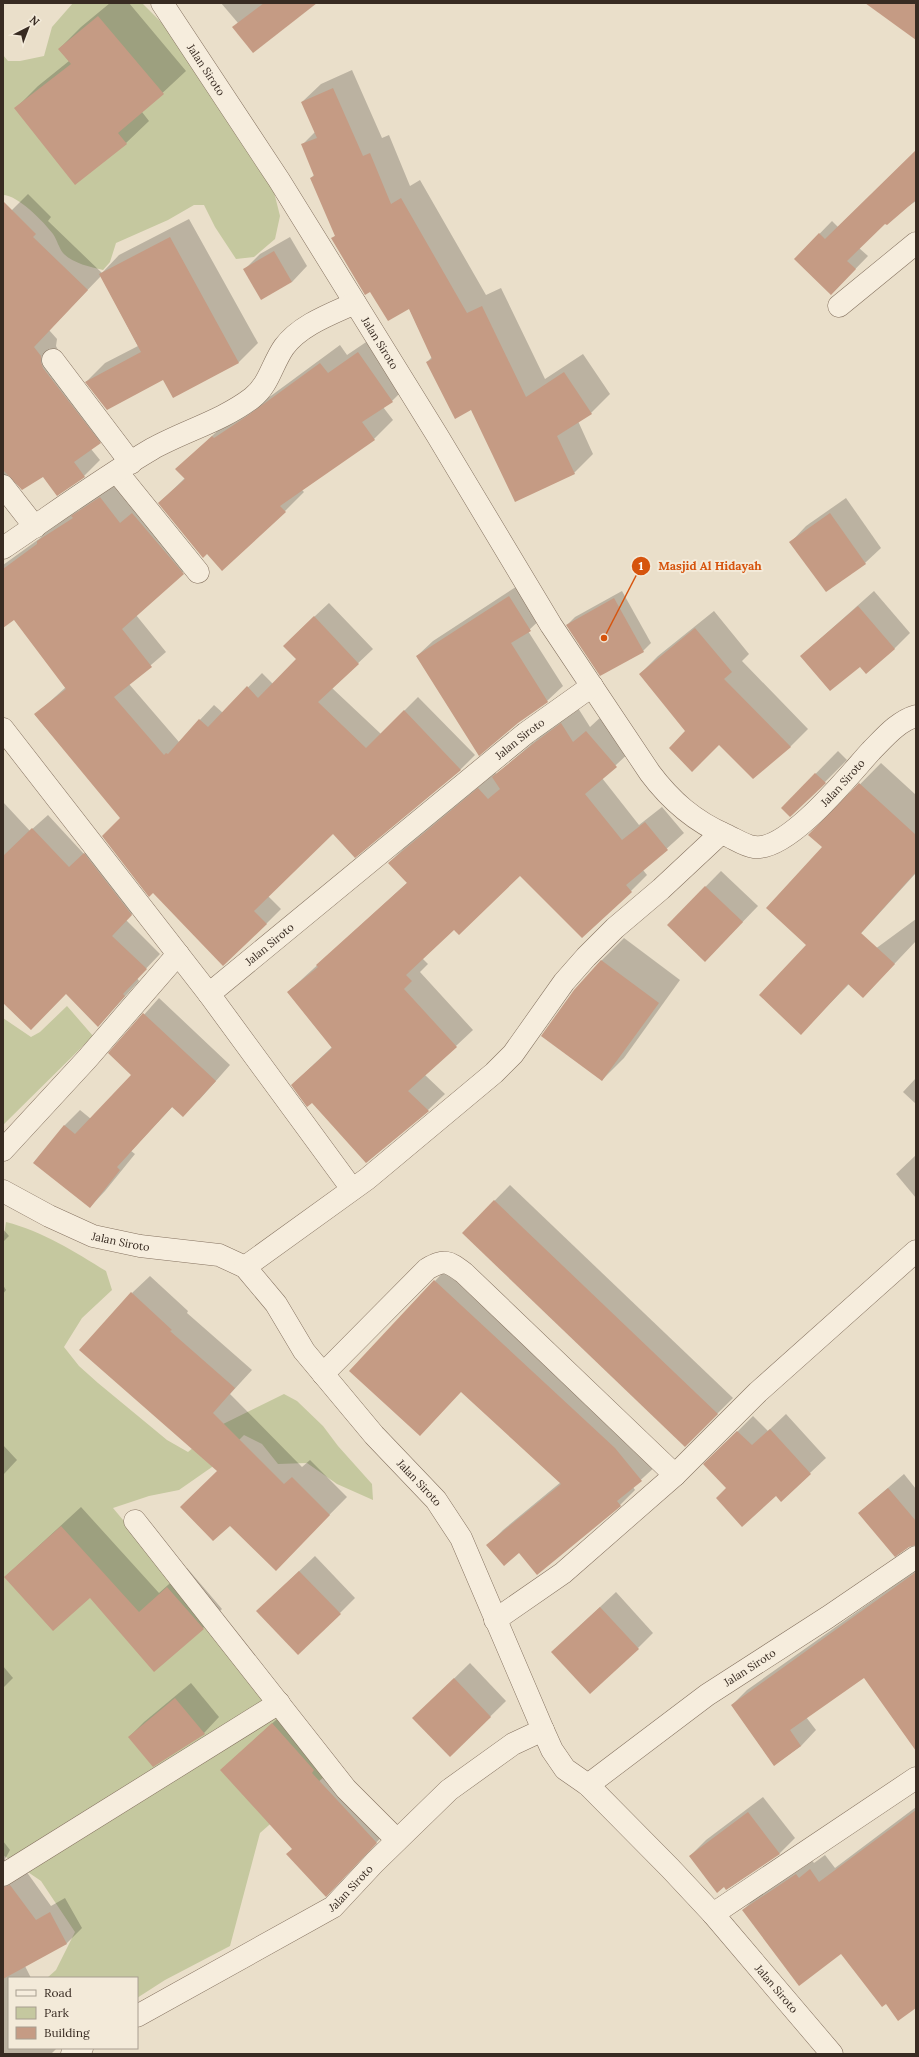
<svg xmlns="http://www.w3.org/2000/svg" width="919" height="2057" font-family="Lora,serif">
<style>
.green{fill:#c5c89f}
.shadow{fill:#0003}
.building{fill:#c59b84}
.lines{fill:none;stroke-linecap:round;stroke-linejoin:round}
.minor-casing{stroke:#857260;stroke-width:23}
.minor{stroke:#f6eddd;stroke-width:22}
.labels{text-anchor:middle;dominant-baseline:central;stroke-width:4;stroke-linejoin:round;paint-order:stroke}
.street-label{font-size:11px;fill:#382b22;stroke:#f3ead9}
.leader{fill:none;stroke:#d6540e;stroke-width:1.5}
.callout-dot{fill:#d6540e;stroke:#f3ead9;stroke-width:1.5}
.mark-label{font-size:12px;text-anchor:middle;font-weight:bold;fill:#fff}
.callout-label{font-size:12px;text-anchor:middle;font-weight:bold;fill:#d6540e;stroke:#f3ead9;stroke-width:4;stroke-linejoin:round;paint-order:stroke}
</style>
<rect width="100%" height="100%" fill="#eadfca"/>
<!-- green -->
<g class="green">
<path d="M 73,3 L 142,3 L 175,36 L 272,184 L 280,216 L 275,239 L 254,257 L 236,259 L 215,227 L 204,205 L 194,205 L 168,220 L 116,243 L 110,262 L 103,270 C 90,267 72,263 63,253 C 59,248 57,240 53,234 C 44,222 18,195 3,195 L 3,55 L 8,61 L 20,61 L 44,56 L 52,27 Z"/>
<polygon points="67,1006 93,1036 3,1125 3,1018 31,1037 40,1032"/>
<path d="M 6,1222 C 42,1231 75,1252 106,1271 L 112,1290 L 82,1318 L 64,1347 L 79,1366 L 98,1383 L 167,1440 L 188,1452 L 217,1427 L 284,1394 L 297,1401 L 323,1426 L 338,1446 L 372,1484 L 373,1500 L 337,1484 L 307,1463 L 278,1464 L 262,1444 L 244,1435 L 212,1467 L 179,1490 L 149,1496 L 113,1508 L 164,1569 L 326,1775 L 260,1833 L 230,1946 L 165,1980 L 137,1998 L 137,1978 L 47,1978 L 56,1970 L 75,1932 L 41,1881 L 3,1855 L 3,1242 Z"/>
</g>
<!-- shadow -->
<g class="shadow">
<polygon points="110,3 129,3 186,71 142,112 149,121 126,143 16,108 38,86 69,61 59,49 81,27"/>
<polygon points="221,3 313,3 238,23"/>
<polygon points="352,70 382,138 389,135 410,186 420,180 486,295 501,288 545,379 583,354 610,394 591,413 578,421 593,454 574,473 472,409 427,362 432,357 409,308 371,291 333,238 336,235 311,178 315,174 303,144 315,132 302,102 321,84"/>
<polygon points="916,151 916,201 885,222 859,248 868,256 831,294 795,259 832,221 838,227"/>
<polygon points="28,194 51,217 48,221 102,273 119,255 189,219 258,343 239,362 173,397 164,379 86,382 105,363 138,346 101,276 49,330 57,339 56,346 59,352 116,427 91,449 100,460 84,476 7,473 11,480 3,488 3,219"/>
<polygon points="290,237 307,266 292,282 245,269 260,254"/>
<polygon points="378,334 411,382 392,401 383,407 393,420 374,439 302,490 304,492 285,511 222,569 159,503 185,478 177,469 231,418 268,398 340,345 347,355"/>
<polygon points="115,483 197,559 136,615 166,652 129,684 179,742 214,705 223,713 262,673 273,684 297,659 299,631 329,603 373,649 332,688 381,734 418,697 475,755 460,770 333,832 268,896 281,909 266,924 122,817 35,715 66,687 14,618 3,627 3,565 39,539 52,526 79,510 87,502"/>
<polygon points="846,498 881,548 865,563 826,591 791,542 806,526"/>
<polygon points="525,581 546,614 528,631 563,686 547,701 417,656 433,641"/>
<polygon points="622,591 651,643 643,651 567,625 575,617"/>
<polygon points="874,591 910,633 894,649 860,666 801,656"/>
<polygon points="714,611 749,654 742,661 808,729 790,747 687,731 640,674 658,656"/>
<polygon points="578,708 590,727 603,715 632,750 602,778 639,825 662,807 684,833 643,870 647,875 631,891 520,874 454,929 422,958 428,964 420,972 473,1030 425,1075 445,1094 428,1110 367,1162 312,1102 292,1085 332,1047 288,992 408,882 389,863 405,847 495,773 497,774 551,727"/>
<polygon points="838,751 847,760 825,782 782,808"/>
<polygon points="881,763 916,795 916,873 854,941 867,955 916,919 916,941 863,997 849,984 801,1033 807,945 823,847 810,835"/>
<polygon points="3,802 30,831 48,815 84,854 99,839 146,900 126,920 160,954 137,978 139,981 98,1026 66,993 3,1002"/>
<polygon points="721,871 758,906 705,961 668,925"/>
<polygon points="624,938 680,980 624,1058 602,1080 601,961"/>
<polygon points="159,998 230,1065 199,1100 173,1106 131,1151 135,1154 105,1191 90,1207 35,1163 65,1125 80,1110 91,1119 132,1075 110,1053"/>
<polygon points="916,1078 916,1104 903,1092"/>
<polygon points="916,1155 916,1198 896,1174"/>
<polygon points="510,1185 733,1398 685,1446 463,1233"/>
<polygon points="3,1229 9,1236 3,1242"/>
<polygon points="450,1265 657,1465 633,1487 635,1490 620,1505 519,1552 488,1545 503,1530 561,1482 435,1281"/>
<polygon points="150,1276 188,1311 187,1313 252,1370 230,1394 302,1467 310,1460 347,1497 276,1569 219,1471 132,1293"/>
<polygon points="3,1285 6,1290 3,1294"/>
<polygon points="786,1414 826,1458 781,1500 776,1494 727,1488 705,1464 753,1416 768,1431"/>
<polygon points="3,1445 17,1460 3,1475"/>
<polygon points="904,1474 916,1489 916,1544 859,1513"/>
<polygon points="81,1507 159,1593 187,1568 222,1609 203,1628 154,1670 90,1597 5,1577"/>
<polygon points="315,1556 355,1598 340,1613 273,1596"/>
<polygon points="916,1570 916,1731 864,1676 806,1717 816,1730 801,1746 774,1765 732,1705 747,1690"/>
<polygon points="616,1592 653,1633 638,1648 568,1637"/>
<polygon points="470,1663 506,1701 450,1756 429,1703"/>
<polygon points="3,1666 13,1678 3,1688"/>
<polygon points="191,1683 219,1717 204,1733 129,1737 144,1722"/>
<polygon points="288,1709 391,1827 341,1880 221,1770"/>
<polygon points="763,1797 795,1838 780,1853 727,1889 690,1856 706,1840"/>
<polygon points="916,1807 916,2006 886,2003 842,1952 743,1910 758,1895 811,1859 814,1863 825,1855 835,1868"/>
<polygon points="3,1841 10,1850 5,1859 8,1867 26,1871 51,1906 65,1898 82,1928 67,1943 25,1966 31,1978 9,1978 9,2048 57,2048 51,2054 3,2054"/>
</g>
<!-- building -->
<g class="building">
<polygon points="264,3 317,3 253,53 232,27"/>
<polygon points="865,3 916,3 916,40"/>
<polygon points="98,16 164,94 118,133 127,144 75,185 14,108 71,64 58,49"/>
<polygon points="333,88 363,156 370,153 391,204 401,198 467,313 482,306 526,397 564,372 592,414 557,436 575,474 515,502 471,410 455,419 426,362 432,359 409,309 388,321 370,292 365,295 331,238 335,236 310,178 314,176 301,144 317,138 301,102"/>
<polygon points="916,150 916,200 887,225 885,224 847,261 856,269 831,295 794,259 819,233 825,239"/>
<polygon points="3,201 36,234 33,237 88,290 34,347 41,356 41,362 43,368 101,443 74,462 85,477 57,496 43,477 22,490 3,470"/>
<polygon points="170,237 239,363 173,398 163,380 107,410 85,382 141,352 99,274"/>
<polygon points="274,251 292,282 261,300 243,269"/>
<polygon points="358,352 393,402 362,422 375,440 280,506 286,512 222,571 207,554 203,558 158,503 185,479 175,469 212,436 214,438 247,416 320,363 328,373"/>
<polygon points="100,497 120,523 132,513 184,574 122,629 152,667 114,697 164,755 166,753 168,754 199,719 208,727 247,686 258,698 296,659 283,646 314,616 359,664 318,702 366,748 404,710 461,770 355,858 333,834 254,911 267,924 223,966 153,893 149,897 102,836 120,818 34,714 66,689 14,620 3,628 3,569 37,544 37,541 73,518 71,516"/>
<polygon points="830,513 866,564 826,592 789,542"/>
<polygon points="509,596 531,631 511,643 548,702 518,723 479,756 416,656"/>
<polygon points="614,598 644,652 600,676 566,625"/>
<polygon points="858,606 895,649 866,674 860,667 830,691 800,656"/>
<polygon points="695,628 732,672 724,679 791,747 753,779 719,745 692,772 669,748 685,731 639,674"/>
<polygon points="561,723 573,742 586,731 617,767 585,794 622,840 645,822 668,850 626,885 632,892 582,938 520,876 459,935 454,930 406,975 412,981 404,989 457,1047 408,1091 429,1111 366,1163 312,1103 307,1107 291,1085 332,1048 287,992 318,967 316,965 407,883 388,863 478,788 488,799 500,789 492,777 534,743"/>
<polygon points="815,773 826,783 790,817 781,808"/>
<polygon points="859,783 916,835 916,872 861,933 895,964 863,998 848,984 801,1035 759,995 806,945 766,908 822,847 808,835"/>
<polygon points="32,828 69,867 84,853 132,915 112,936 147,969 123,994 125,996 98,1027 66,994 31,1030 3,1003 3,856"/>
<polygon points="705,886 743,922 705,962 667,925"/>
<polygon points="601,960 659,1003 602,1081 541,1036 574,990"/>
<polygon points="143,1013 216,1081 183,1117 172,1107 117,1167 120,1170 90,1208 33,1163 64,1125 75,1134 131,1075 108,1053"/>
<polygon points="494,1200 718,1414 685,1447 462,1233"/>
<polygon points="434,1280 615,1448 642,1481 617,1501 621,1506 537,1575 519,1553 504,1566 486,1545 561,1484 461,1392 420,1436 349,1371"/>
<polygon points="131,1292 172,1330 170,1331 235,1388 213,1413 284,1484 292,1477 330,1515 276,1571 230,1526 213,1541 180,1507 217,1471 79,1350"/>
<polygon points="770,1429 811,1474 781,1502 776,1496 742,1527 716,1498 726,1488 703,1464 737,1431 752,1445"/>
<polygon points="888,1488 916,1521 916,1545 909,1547 895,1557 858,1513"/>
<polygon points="61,1526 139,1612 167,1587 204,1629 154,1672 90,1598 53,1631 4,1577"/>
<polygon points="299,1571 341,1614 298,1655 256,1611"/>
<polygon points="916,1572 916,1751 864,1678 790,1730 801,1746 774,1766 731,1705"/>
<polygon points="600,1607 639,1649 590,1694 551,1652"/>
<polygon points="454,1678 491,1717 450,1757 412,1718"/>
<polygon points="175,1698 205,1734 153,1767 128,1737"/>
<polygon points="272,1723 314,1770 312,1773 377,1843 326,1897 286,1854 292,1849 220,1770"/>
<polygon points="916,1810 916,2008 898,2021 886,2004 882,2007 841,1954 799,1986 742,1910 796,1874 799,1878 810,1869 819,1882"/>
<polygon points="748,1812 780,1854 726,1890 724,1887 717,1893 689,1856"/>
<polygon points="10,1885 36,1920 50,1912 67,1944 3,1979 3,1887"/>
</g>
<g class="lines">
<defs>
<g id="minor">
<path id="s1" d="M 162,3 L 279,180 L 437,435 L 551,625 L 650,773 C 671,801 694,821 726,835 C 735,839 745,846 754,847 C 788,852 849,775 871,751 C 884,738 898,721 916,716"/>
<polyline points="839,306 916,243"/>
<polyline points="53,360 131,463"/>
<polyline points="117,472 198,572"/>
<polyline points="3,486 35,527"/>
<path d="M 3,548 C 52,515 101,479 152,449 C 184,431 222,421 252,398 C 269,385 272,364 284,347 C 300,325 331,314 355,303"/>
<path id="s2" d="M 3,729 L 209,994 L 526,733 L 592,686"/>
<polyline points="209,994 352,1189"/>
<polyline points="3,1150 87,1059 178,954"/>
<path id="s3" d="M 3,1191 L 49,1216 L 93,1236 L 140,1246 L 219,1255 L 245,1267 L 276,1304 L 304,1351 L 374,1435 L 436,1500 L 461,1538 L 543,1730 L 552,1750 L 565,1769 L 588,1785 L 670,1868 L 713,1914 L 832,2054"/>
<polyline points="245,1267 367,1179 494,1073 513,1054 564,982 586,957 615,928 661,889 721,833"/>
<path d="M 323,1374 L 427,1269 C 445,1259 448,1261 464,1273 L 675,1475"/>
<polyline points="135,1521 346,1789 397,1840"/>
<polyline points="495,1620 563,1573 675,1475 758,1392 916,1251"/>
<path id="s4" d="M 588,1785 L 707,1695 L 828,1617 L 916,1557"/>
<polyline points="3,1875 279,1703"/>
<polyline points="713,1914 916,1778"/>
<path id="s5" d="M 137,2016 L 333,1907 L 375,1862 L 449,1790 L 513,1744 L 543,1730"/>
<polyline points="72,2054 82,2048"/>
</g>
</defs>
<!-- minor casing -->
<use href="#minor" class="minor-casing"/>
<!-- minor -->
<use href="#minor" class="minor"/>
</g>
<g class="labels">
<!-- street labels -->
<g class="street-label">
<text stroke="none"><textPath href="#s1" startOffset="80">Jalan Siroto</textPath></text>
<text stroke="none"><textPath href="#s1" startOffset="404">Jalan Siroto</textPath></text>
<text stroke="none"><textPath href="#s2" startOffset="738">Jalan Siroto</textPath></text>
<text stroke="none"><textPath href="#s1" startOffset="1154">Jalan Siroto</textPath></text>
<text stroke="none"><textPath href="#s2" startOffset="414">Jalan Siroto</textPath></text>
<text stroke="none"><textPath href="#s3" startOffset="129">Jalan Siroto</textPath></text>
<text stroke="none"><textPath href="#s3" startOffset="535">Jalan Siroto</textPath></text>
<text stroke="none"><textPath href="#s4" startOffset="200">Jalan Siroto</textPath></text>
<text stroke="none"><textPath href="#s5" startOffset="250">Jalan Siroto</textPath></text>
<text stroke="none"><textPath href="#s3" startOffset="1164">Jalan Siroto</textPath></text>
</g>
</g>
<!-- callouts -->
<path class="leader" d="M604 638L641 566"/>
<g class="callout-dot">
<circle cx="604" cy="638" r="4"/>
<circle cx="641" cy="566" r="10"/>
</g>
<g class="mark-label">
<text x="641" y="570">1</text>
</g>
<g class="callout-label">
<text x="710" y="570">Masjid Al Hidayah</text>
</g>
<!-- border -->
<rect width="919" height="2057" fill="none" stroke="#382b22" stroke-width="8"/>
<!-- legend -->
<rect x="8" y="1977" width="130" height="72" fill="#f3ead9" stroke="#a89e90"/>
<rect x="16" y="1990" width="20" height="6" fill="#f6eddd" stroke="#a89e90"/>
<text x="44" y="1997" font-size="12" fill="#382b22">Road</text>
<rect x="16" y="2007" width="20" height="12" fill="#c5c89f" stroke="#a89e90"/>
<text x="44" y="2017" font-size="12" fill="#382b22">Park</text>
<rect x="16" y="2027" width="20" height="12" fill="#c59b84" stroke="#a89e90"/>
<text x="44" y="2037" font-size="12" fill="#382b22">Building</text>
<!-- north arrow -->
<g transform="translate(28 28) rotate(42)" stroke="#f3ead9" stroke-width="3" paint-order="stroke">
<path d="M0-3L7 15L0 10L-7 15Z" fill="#382b22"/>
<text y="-6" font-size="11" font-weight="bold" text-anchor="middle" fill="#382b22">N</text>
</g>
</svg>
